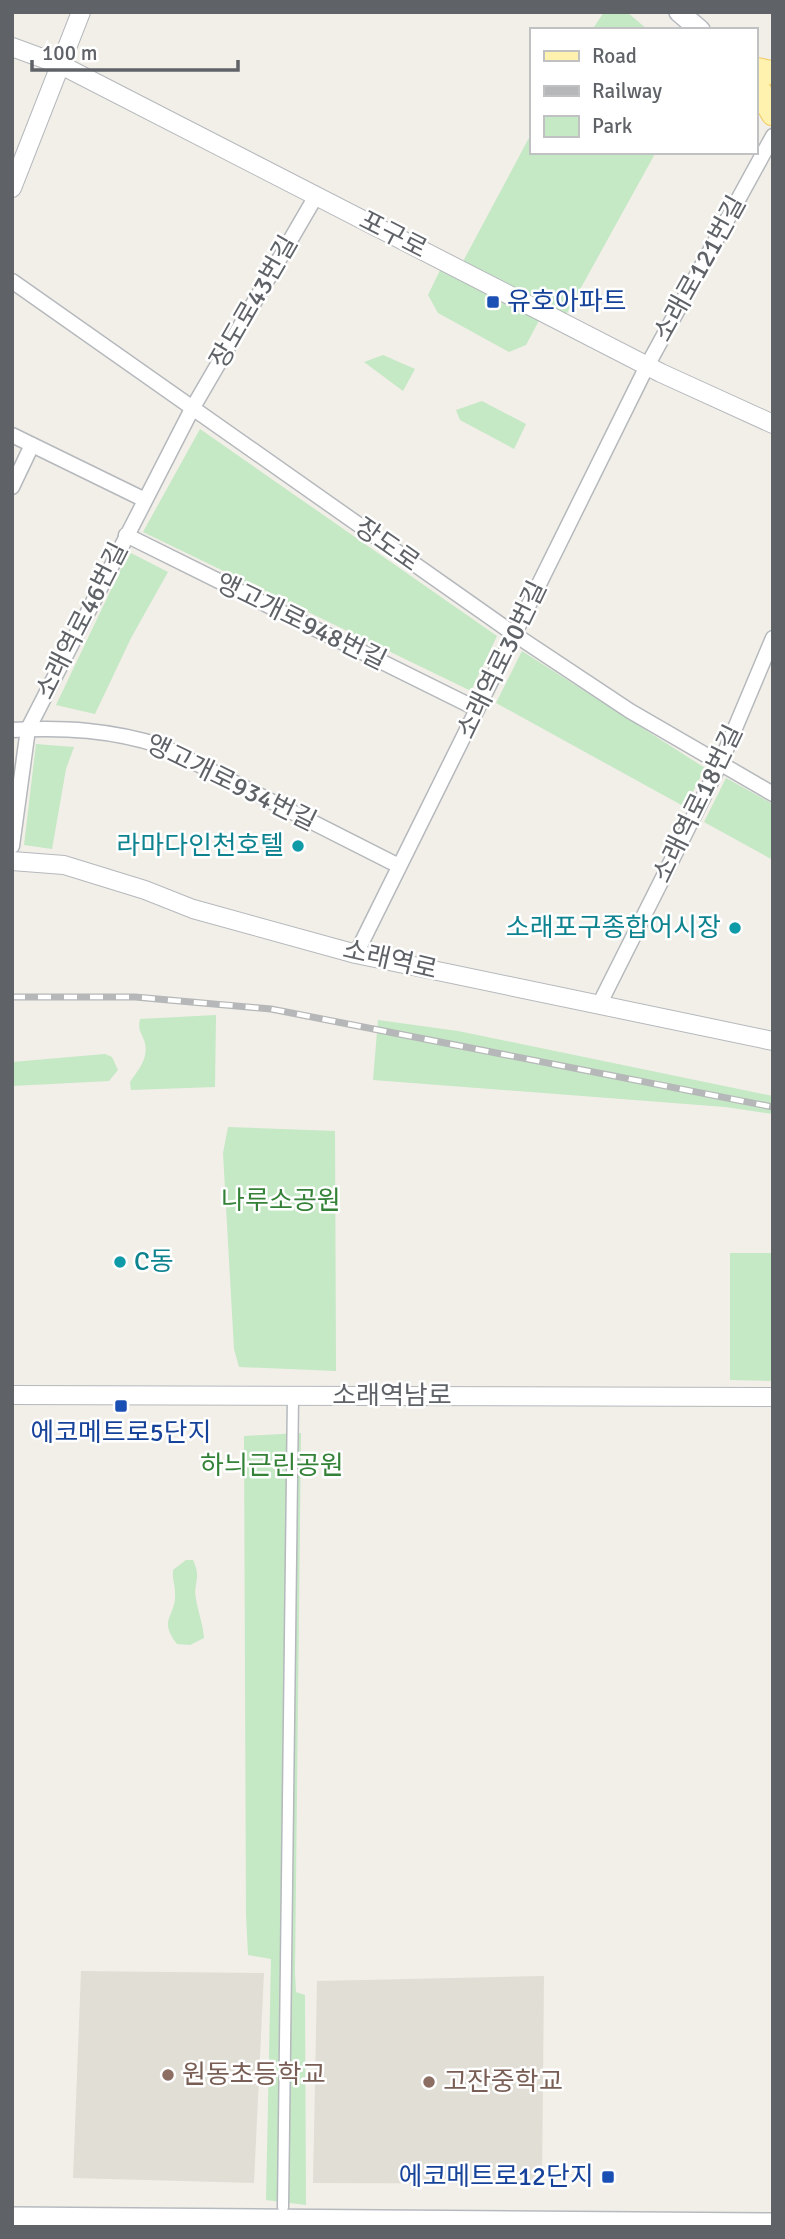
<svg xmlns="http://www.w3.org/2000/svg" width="785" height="2239" font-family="Signika,'Noto Sans KR',sans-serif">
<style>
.education{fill:#e1ded6}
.green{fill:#c5e8c5}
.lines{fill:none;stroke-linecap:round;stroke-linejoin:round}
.pedestrian-casing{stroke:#b5b8bc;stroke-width:13}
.minor-casing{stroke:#b5b8bc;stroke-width:17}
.tertiary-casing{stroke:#b5b8bc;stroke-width:20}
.secondary-casing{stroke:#b6babf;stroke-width:22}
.primary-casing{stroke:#f2c960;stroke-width:25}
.pedestrian{stroke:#fff;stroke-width:10}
.minor{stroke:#fff;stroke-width:14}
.tertiary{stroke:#fff;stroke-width:18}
.secondary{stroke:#fff;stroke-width:19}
.primary{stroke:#fff2af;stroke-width:23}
.rail-casing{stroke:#b6b7b8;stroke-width:7}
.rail{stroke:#fff;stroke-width:4.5;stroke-dasharray:13;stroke-linecap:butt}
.transit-dot{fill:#1a4fb4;stroke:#fff;stroke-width:2.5}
.culture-dot{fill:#0f9aa8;stroke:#fff;stroke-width:2.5}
.education-dot{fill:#8d6e63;stroke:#fff;stroke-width:2.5}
.labels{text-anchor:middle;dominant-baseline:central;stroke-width:5;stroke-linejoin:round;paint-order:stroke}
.street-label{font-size:26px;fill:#5f6368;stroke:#fff}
.transit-label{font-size:26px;fill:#164399;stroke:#fff;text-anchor:start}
.culture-label{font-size:26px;fill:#0d838f;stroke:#fff;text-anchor:end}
.park-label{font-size:26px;fill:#348238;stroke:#fff}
.education-label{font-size:26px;fill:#785e54;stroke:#fff;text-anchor:start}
</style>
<rect width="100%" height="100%" fill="#f1efe8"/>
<!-- education -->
<g class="education">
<polygon points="81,1971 264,1973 254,2183 73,2178"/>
<polygon points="544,1976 542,2184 313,2183 317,1981"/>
</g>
<!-- green -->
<g class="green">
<polygon points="604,12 627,12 648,30 592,30"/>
<polygon points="531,134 531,152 656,152 562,322 543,313 526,345 509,352 438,313 428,295 444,262 459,269"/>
<polygon points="383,355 415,369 403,391 364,362"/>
<polygon points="482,401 526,424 514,449 460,420 456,410"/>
<polygon points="200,429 497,636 471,691 143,532"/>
<polygon points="129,552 168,572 131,638 95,714 56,705"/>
<polygon points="522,651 705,768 685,807 496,703"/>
<polygon points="36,744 74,747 66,769 52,849 24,845"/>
<polygon points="726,778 773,804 773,860 704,822"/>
<path d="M 216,1015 L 215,1087 L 131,1090 L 130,1082 C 139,1069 150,1057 144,1040 C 140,1031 138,1029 140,1019 Z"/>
<polygon points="378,1020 458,1031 773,1096 773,1114 725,1107 373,1080"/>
<polygon points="105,1054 112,1057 118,1070 109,1081 12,1086 12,1062"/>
<polygon points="228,1127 335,1131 336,1371 239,1367 234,1349 223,1153"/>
<polygon points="730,1253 773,1253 773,1381 730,1380"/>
<polygon points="301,1433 295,1973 296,1992 305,1995 306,2205 266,2200 271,1959 248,1955 246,1915 244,1436"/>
<path d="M 186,1560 L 193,1560 C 202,1579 193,1582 196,1599 C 198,1612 203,1624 204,1638 L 190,1645 L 177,1644 C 157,1618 177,1617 175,1592 C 175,1584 172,1579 173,1570 Z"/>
</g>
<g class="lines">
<defs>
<polyline id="pedestrian" points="283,2207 293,1396"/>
<g id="minor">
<polyline points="12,281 514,634 630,711 773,794"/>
<polyline points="12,435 143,499"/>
<polyline points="12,487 32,445"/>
<polyline points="126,535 477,709"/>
<path d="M 12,730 C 65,727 111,730 162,746 L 399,866"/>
<polyline points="12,846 28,729 192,409 316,196"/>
<polyline points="356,954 647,366 773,136"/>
<polyline points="599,1005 720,764 773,638"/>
</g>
<g id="tertiary">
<polyline points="12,47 61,65 661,373 773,424"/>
<polyline points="12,188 81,12"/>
<polyline points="12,861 64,865 145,890 193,909 356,954 773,1041"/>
<polyline points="12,1395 773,1397"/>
</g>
<g id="secondary">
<polyline points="679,12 700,30"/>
<polyline points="12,2217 773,2223"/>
</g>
<g id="primary">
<polyline points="755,69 773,73"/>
<polyline points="755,83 773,114"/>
</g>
</defs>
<!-- pedestrian casing -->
<use href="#pedestrian" class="pedestrian-casing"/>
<!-- minor casing -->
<use href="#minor" class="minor-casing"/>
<!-- tertiary casing -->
<use href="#tertiary" class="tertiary-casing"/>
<!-- secondary casing -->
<use href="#secondary" class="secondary-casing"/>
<!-- primary casing -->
<use href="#primary" class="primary-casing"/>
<!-- pedestrian -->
<use href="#pedestrian" class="pedestrian"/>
<!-- minor -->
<use href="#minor" class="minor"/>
<!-- tertiary -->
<use href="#tertiary" class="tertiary"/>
<!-- secondary -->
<use href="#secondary" class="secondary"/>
<!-- primary -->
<use href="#primary" class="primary"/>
<defs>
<polyline id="rail" points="12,997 135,997 271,1009 773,1107"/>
</defs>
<!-- rail casing -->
<use href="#rail" class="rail-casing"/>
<!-- rail -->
<use href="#rail" class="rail"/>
</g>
<!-- markers -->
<g class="transit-dot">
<rect x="486" y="295" width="14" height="14" rx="3.5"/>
<rect x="114" y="1399" width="14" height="14" rx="3.5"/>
<rect x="601" y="2170" width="14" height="14" rx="3.5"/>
</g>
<g class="culture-dot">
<circle cx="298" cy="846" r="7"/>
<circle cx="735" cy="928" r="7"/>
<circle cx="120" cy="1262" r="7"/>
</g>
<g class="education-dot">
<circle cx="168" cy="2075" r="7"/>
<circle cx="429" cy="2082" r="7"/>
</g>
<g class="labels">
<!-- street labels -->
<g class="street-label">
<text transform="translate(393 235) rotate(27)">포구로</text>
<text transform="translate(700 269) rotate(-61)">소래로121번길</text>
<text transform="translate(254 302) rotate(-60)">장도로43번길</text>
<text transform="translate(387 545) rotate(35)">장도로</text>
<text transform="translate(82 621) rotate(-63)">소래역로46번길</text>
<text transform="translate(301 622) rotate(26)">앵고개로948번길</text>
<text transform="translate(502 660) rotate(-64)">소래역로30번길</text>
<text transform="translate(231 783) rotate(26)">앵고개로934번길</text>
<text transform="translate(698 804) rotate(-64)">소래역로18번길</text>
<text transform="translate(390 960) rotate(13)">소래역로</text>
<text x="392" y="1396">소래역남로</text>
</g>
<!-- transit labels -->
<g class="transit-label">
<text x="507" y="302">유호아파트</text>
<text x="121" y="1433" text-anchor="middle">에코메트로5단지</text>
<text x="594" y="2177" text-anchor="end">에코메트로12단지</text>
</g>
<!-- culture labels -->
<g class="culture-label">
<text x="284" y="846">라마다인천호텔</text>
<text x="721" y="928">소래포구종합어시장</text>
<text x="134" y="1262" text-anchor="start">C동</text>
</g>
<!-- park labels -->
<g class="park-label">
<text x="281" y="1201">나루소공원</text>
<text x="272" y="1466">하늬근린공원</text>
</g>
<!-- education labels -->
<g class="education-label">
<text x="182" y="2075">원동초등학교</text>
<text x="443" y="2082">고잔중학교</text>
</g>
</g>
<!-- border -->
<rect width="785" height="2239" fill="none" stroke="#5f6368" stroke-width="28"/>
<!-- legend -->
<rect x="530" y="28" width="228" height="126" fill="#ffffff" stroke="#bfc1c3" stroke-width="2"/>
<rect x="544" y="51" width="35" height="10" fill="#fff2af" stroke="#bfc1c3" stroke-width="2"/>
<text x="592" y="63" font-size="21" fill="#5f6368">Road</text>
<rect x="544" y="86" width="35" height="10" fill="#b6b7b8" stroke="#bfc1c3" stroke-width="2"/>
<text x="592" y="98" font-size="21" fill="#5f6368">Railway</text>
<rect x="544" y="116" width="35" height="21" fill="#c5e8c5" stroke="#bfc1c3" stroke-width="2"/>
<text x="592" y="133" font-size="21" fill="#5f6368">Park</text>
<!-- scale -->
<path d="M32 60v10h206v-10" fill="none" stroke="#5f6368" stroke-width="3.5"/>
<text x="42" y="60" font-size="21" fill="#5f6368" stroke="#ffffff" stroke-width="5" paint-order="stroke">100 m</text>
</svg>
